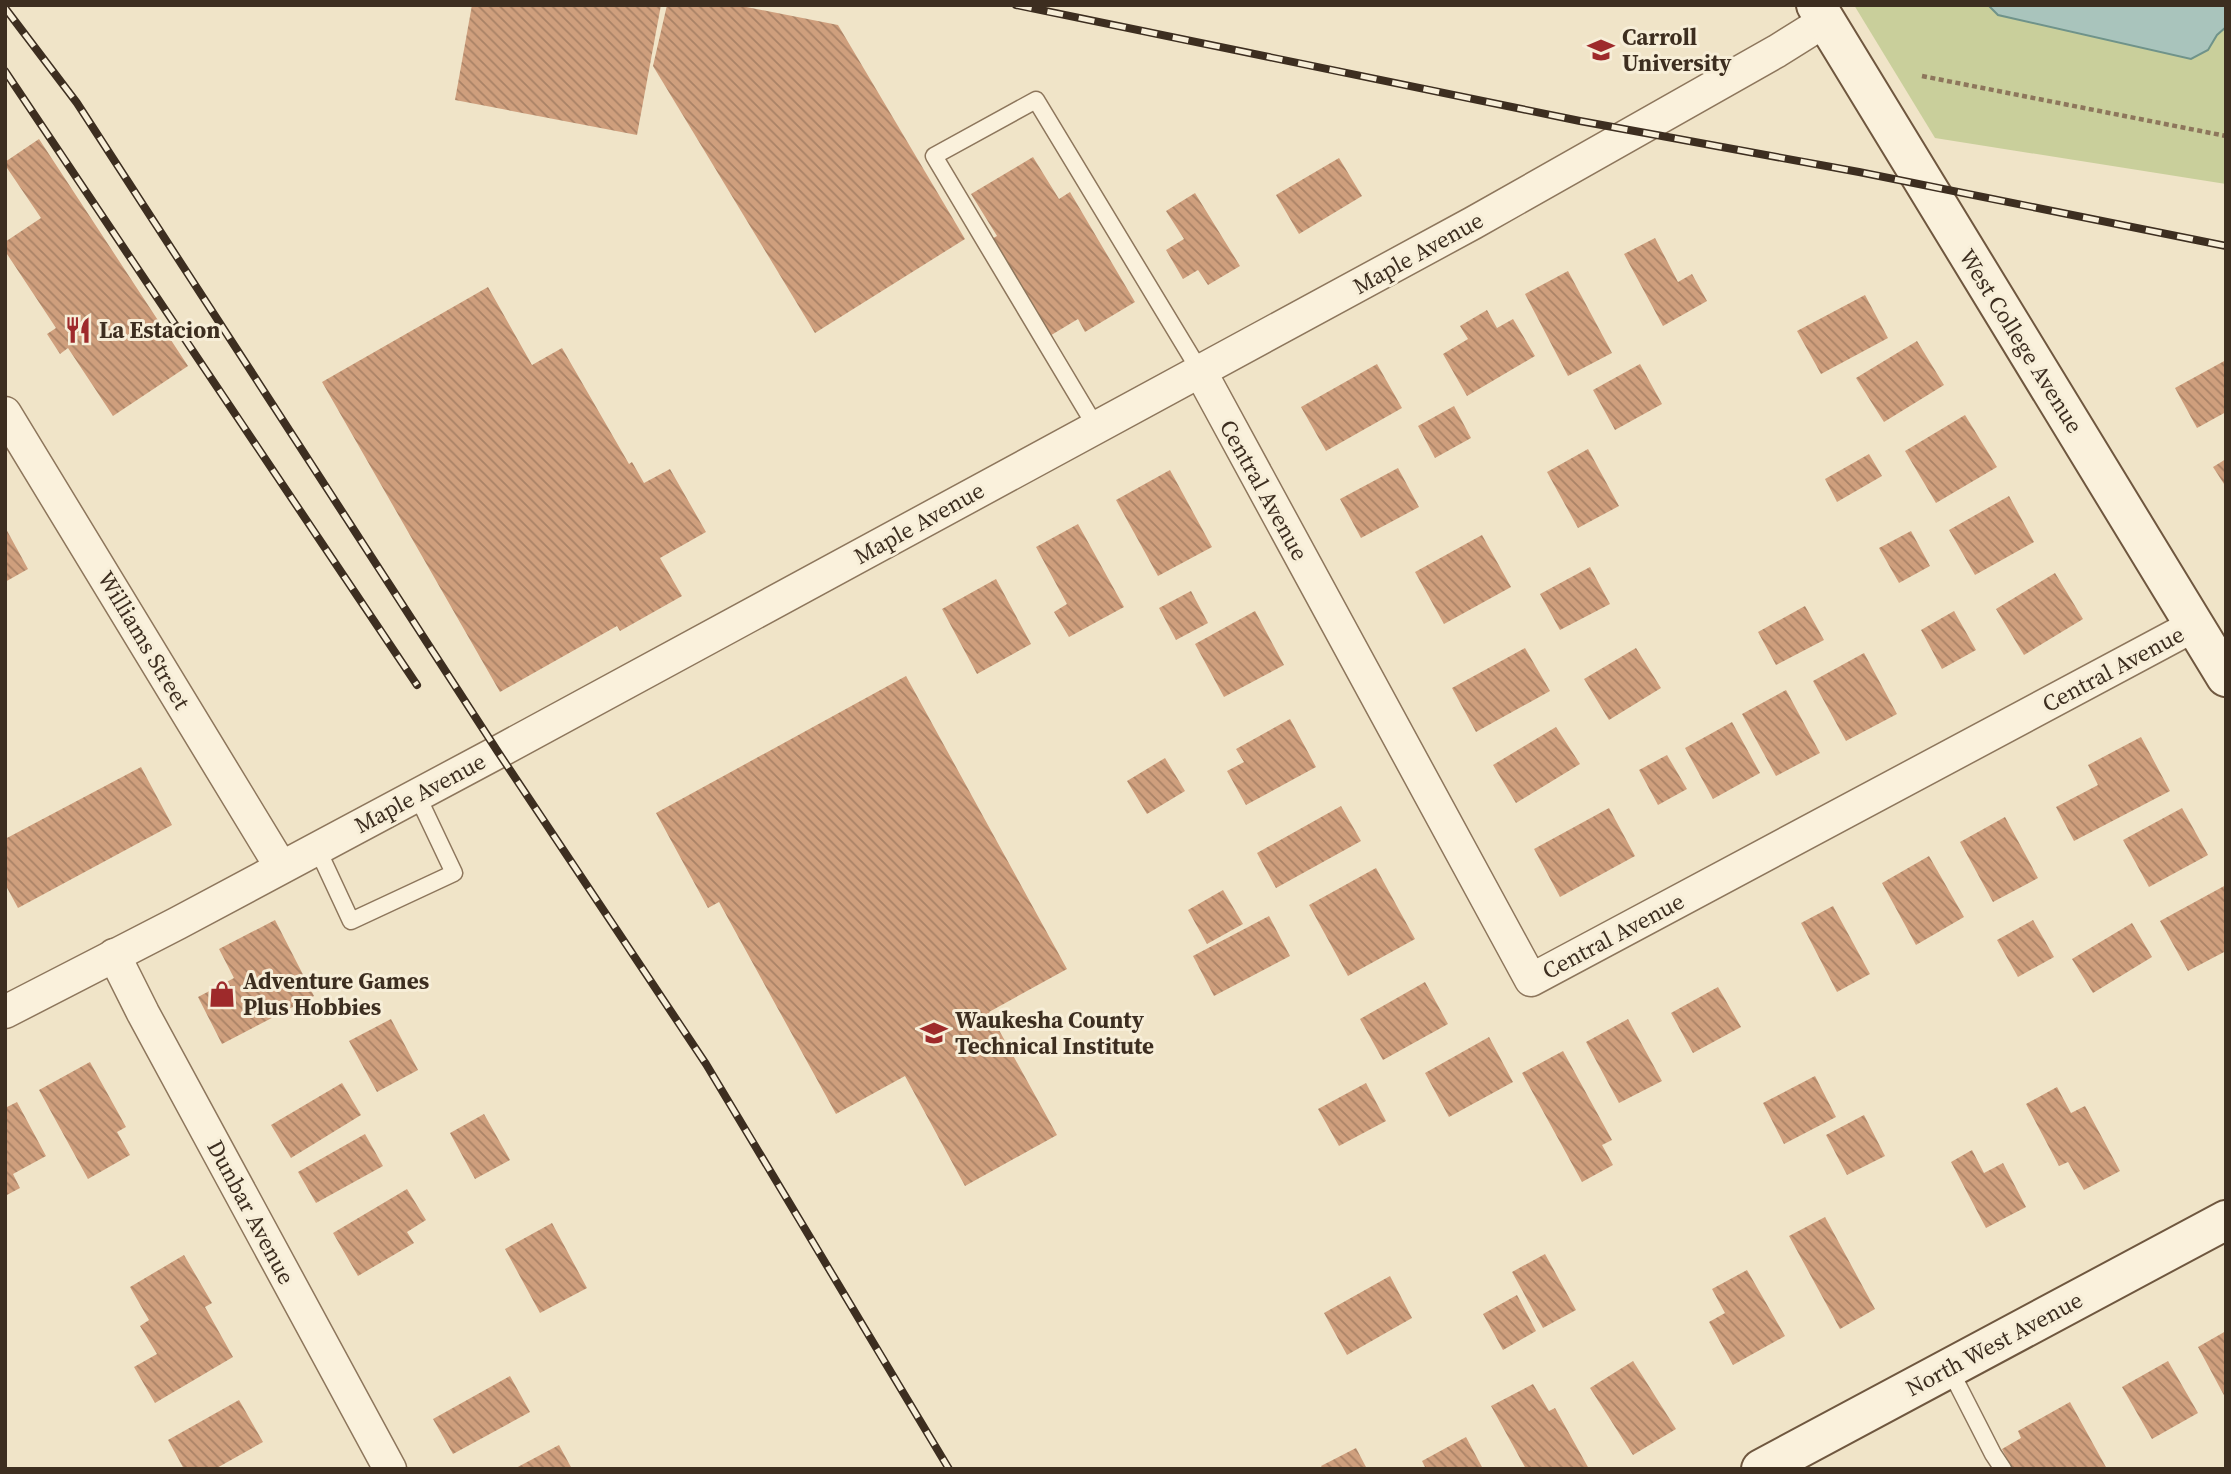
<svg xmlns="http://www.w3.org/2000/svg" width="2231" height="1474" font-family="'Source Serif 4',serif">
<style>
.park{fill:#c9cf9b}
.water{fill:#a9c4bc;stroke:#6f938a;stroke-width:2}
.building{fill:url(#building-back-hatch)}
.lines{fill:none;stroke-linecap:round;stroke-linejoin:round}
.lane-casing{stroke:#8d765c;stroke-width:19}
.street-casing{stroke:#8d765c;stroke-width:35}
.secondary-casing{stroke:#6f573f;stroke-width:42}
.path{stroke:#8d765c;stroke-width:4.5;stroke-dasharray:5 3.5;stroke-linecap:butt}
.lane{stroke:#faf1dc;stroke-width:16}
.street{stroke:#faf1dc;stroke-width:32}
.secondary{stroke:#faf1dc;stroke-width:38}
.rail-casing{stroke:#3d2e20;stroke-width:8}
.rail{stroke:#f7eed8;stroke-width:5;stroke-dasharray:16;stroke-linecap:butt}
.labels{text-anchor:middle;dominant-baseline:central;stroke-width:6;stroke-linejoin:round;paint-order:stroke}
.poi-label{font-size:23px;font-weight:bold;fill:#3d2e20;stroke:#f7eed8;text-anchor:start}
.street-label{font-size:23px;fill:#3d2e20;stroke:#f7eed8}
</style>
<defs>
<pattern id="building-back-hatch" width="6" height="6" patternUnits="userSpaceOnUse" patternTransform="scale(1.75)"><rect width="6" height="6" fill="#cf9f7d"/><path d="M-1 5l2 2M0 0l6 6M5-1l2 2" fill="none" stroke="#a98266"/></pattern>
</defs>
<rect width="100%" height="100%" fill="#f0e4c8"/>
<!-- park -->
<polygon class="park" points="1854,5 2226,5 2226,184 1935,138"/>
<!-- water -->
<polygon class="water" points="1988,5 2226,5 2226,27 2217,35 2208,50 2191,59 1998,15"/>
<!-- building -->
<g class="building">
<polygon points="472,5 661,5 637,135 455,100"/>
<polygon points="667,5 736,5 838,25 965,239 815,333 653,66"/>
<polygon points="39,139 188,366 113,416 68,348 60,354 47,334 56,328 5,251 5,242 41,218 5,165 5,162"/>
<polygon points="1033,157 1059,199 1070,192 1135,302 1085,332 1078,319 1048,337 990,240 997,236 971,194"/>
<polygon points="1339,158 1362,196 1299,234 1276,195"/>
<polygon points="1195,193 1240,266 1208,285 1198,270 1183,279 1166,250 1184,239 1166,211"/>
<polygon points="1655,238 1678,282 1692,274 1707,301 1663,326 1624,254"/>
<polygon points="1568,271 1612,353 1568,376 1525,294"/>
<polygon points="488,287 532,365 562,348 629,464 632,462 644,483 670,469 706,532 660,558 682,596 620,631 617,626 500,692 322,382"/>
<polygon points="1865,295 1888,338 1821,374 1797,331"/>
<polygon points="1487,310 1497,328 1513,319 1535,356 1467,396 1443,354 1468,339 1460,326"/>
<polygon points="1917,341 1944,385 1884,422 1856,378"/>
<polygon points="2226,360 2226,412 2197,428 2175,388"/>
<polygon points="1377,364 1402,408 1326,451 1301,407"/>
<polygon points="1640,364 1662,404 1615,430 1593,390"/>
<polygon points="1454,406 1471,438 1435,458 1418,426"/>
<polygon points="1965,415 1997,467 1936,503 1905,451"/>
<polygon points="1588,449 1619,506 1578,528 1547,472"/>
<polygon points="1869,454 1882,476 1837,502 1825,479"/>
<polygon points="2226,459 2226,487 2213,467"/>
<polygon points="1398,468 1419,507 1361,538 1340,499"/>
<polygon points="1170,470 1212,547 1158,576 1116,500"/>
<polygon points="2009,496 2034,542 1975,575 1949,530"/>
<polygon points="1078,524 1124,607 1069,637 1054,612 1067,604 1036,547"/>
<polygon points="5,527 28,569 5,582"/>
<polygon points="1911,531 1930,566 1899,583 1879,548"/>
<polygon points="1482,535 1511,587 1444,624 1415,572"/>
<polygon points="1590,567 1610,604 1560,630 1540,594"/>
<polygon points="2055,573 2083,619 2024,655 1996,609"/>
<polygon points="996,579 1031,644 977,674 942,609"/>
<polygon points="1191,591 1208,623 1176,640 1159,608"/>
<polygon points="1805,606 1824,640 1776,665 1758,632"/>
<polygon points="1255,611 1284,665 1224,697 1195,644"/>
<polygon points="1954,611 1976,650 1942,669 1921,630"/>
<polygon points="1525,648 1550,691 1476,732 1452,688"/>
<polygon points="1636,648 1661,688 1609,720 1584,679"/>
<polygon points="1864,653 1897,714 1846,741 1813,681"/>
<polygon points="906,676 1067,969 989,1012 1057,1135 965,1186 905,1076 836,1114 719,902 708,908 656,813"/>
<polygon points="1786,690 1820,753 1776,776 1742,714"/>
<polygon points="1290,719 1316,767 1246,805 1227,771 1244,762 1236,749"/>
<polygon points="1732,722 1760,773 1713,799 1685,748"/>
<polygon points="1556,727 1580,764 1516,803 1493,765"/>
<polygon points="2141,737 2170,791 2074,841 2056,807 2098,785 2088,765"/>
<polygon points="1667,755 1687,789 1658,805 1639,770"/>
<polygon points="1165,758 1185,791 1147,814 1127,781"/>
<polygon points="141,767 172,825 18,908 5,884 5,839"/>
<polygon points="1341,806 1361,841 1276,888 1257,853"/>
<polygon points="1609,808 1635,856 1560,897 1534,849"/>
<polygon points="2182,808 2208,855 2149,887 2123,840"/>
<polygon points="2005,817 2038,878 1993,902 1960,842"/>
<polygon points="1929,856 1964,917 1916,945 1882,883"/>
<polygon points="1376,868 1415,939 1348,976 1309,905"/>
<polygon points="2226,885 2226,951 2188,971 2160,921"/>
<polygon points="1223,890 1243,924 1207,944 1188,910"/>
<polygon points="1833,906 1870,974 1837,992 1801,923"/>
<polygon points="1269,916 1290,956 1214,996 1193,956"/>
<polygon points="275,920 314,996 222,1044 198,997 234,978 219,949"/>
<polygon points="2033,920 2054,957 2018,977 1997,940"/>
<polygon points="2132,923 2152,957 2093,993 2072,959"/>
<polygon points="1425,982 1448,1024 1383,1060 1360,1019"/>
<polygon points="1718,987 1741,1027 1693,1053 1671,1013"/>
<polygon points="391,1019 418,1070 377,1092 349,1041"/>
<polygon points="1628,1019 1662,1081 1619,1103 1586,1042"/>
<polygon points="1489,1037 1513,1082 1449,1117 1425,1073"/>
<polygon points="1563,1051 1612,1140 1602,1145 1613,1165 1582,1182 1522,1073"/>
<polygon points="90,1062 126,1127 117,1132 130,1155 88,1179 39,1090"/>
<polygon points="1815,1076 1836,1117 1784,1144 1763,1103"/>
<polygon points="342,1083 361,1115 291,1158 271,1125"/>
<polygon points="1366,1083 1386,1121 1339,1146 1318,1109"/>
<polygon points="2057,1087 2071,1113 2085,1106 2120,1171 2084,1190 2068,1162 2059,1166 2026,1104"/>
<polygon points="17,1102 46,1156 13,1174 20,1188 5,1196 5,1108"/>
<polygon points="484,1114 510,1160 475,1179 450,1133"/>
<polygon points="1864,1115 1885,1156 1847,1175 1826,1135"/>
<polygon points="365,1134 383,1166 316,1203 298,1172"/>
<polygon points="1972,1150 1984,1173 2003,1163 2026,1207 1986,1228 1951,1162"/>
<polygon points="407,1189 426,1220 407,1232 414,1243 358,1276 333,1233"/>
<polygon points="1825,1217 1875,1309 1840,1329 1789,1236"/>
<polygon points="552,1223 587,1288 540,1313 505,1249"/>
<polygon points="1545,1254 1576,1310 1543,1328 1512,1272"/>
<polygon points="184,1255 212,1303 205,1307 233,1357 155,1403 134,1367 157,1354 140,1326 149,1320 130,1287"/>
<polygon points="1747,1270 1785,1336 1733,1365 1709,1322 1725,1313 1712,1289"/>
<polygon points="1390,1276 1412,1318 1347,1355 1324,1313"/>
<polygon points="1517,1295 1536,1331 1503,1350 1483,1314"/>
<polygon points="2226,1331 2226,1399 2198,1347"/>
<polygon points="1633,1361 1676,1429 1633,1455 1590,1388"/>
<polygon points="2168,1361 2198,1413 2152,1439 2122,1387"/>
<polygon points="510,1376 530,1412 453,1454 433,1419"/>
<polygon points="1533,1384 1549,1411 1555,1408 1589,1469 1526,1469 1491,1406"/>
<polygon points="239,1400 263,1442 215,1469 184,1469 168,1440"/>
<polygon points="2070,1402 2107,1469 2012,1469 2002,1449 2021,1438 2018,1431"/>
<polygon points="1466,1437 1483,1469 1426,1469 1422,1461"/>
<polygon points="559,1445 572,1469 514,1469"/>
<polygon points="1356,1448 1367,1469 1323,1469 1321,1466"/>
</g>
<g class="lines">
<defs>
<g id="lane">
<polyline points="1096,427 934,156 1036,100 1200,371"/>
<polyline points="317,848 351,921 454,873 417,795"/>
<polyline points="1949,1368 1993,1454 2003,1469"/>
</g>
<g id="street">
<polyline points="1200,371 1531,980 2195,625"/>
<polyline points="5,413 281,867"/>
<polyline points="114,955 143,1013 390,1469"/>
<polyline points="5,1012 178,923 498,752 1473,223 1777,51 1825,21"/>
</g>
<g id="secondary">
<polyline points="1816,5 2226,677"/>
<polyline points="1761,1469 2226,1220"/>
</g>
</defs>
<!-- lane casing -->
<use href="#lane" class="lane-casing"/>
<!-- street casing -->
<use href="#street" class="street-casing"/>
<!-- secondary casing -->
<use href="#secondary" class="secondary-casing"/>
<!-- path -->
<polyline class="path" points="1922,76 2226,136"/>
<!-- lane -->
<use href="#lane" class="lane"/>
<!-- street -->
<use href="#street" class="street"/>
<!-- secondary -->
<use href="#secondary" class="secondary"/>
<defs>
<g id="rail">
<polyline points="1016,5 1580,121 1859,172 2226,246"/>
<polyline points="5,8 77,103 498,752 706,1064 949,1469"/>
<polyline points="5,71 417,685"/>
</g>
</defs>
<!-- rail casing -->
<use href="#rail" class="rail-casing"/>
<!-- rail -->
<use href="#rail" class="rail"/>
</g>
<!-- icons -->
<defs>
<symbol id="university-bare" viewBox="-9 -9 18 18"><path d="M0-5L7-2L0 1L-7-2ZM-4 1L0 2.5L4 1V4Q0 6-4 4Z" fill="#9e2a2b" stroke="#f7eed8" stroke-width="2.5" paint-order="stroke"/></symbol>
<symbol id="restaurant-bare" viewBox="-9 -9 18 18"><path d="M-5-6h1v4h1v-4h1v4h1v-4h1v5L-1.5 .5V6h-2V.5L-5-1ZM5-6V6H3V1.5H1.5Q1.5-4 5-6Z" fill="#9e2a2b" stroke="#f7eed8" stroke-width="2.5" paint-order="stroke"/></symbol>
<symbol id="shop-bare" viewBox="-9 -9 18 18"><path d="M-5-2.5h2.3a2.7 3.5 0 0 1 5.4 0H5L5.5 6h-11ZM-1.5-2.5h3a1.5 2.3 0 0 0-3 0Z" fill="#9e2a2b" stroke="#f7eed8" stroke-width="2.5" paint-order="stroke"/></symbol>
</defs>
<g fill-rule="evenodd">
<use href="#university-bare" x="1582" y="31" width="38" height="38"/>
<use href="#restaurant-bare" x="59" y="311" width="38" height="38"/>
<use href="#shop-bare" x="203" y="975" width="38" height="38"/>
<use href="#university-bare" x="915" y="1014" width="38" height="38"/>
</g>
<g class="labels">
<!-- poi labels -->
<g class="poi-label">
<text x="1622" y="37">Carroll<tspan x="1622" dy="26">University</tspan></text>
<text x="99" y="330">La Estacion</text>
<text x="243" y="981">Adventure Games<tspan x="243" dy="26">Plus Hobbies</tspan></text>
<text x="955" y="1020">Waukesha County<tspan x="955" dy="26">Technical Institute</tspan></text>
</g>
<!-- street labels -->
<g class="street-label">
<text transform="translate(1418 253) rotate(-29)">Maple Avenue</text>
<text transform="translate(2021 341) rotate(58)">West College Avenue</text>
<text transform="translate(1264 490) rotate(61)">Central Avenue</text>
<text transform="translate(919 523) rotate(-29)">Maple Avenue</text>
<text transform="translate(144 640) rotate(59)">Williams Street</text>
<text transform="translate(2113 669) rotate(-28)">Central Avenue</text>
<text transform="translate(420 793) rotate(-28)">Maple Avenue</text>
<text transform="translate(1613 936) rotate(-28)">Central Avenue</text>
<text transform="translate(251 1212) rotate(62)">Dunbar Avenue</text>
<text transform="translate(1994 1344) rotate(-28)">North West Avenue</text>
</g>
</g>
<!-- border -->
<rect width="2231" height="1474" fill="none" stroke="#3d2e20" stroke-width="14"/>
</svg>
